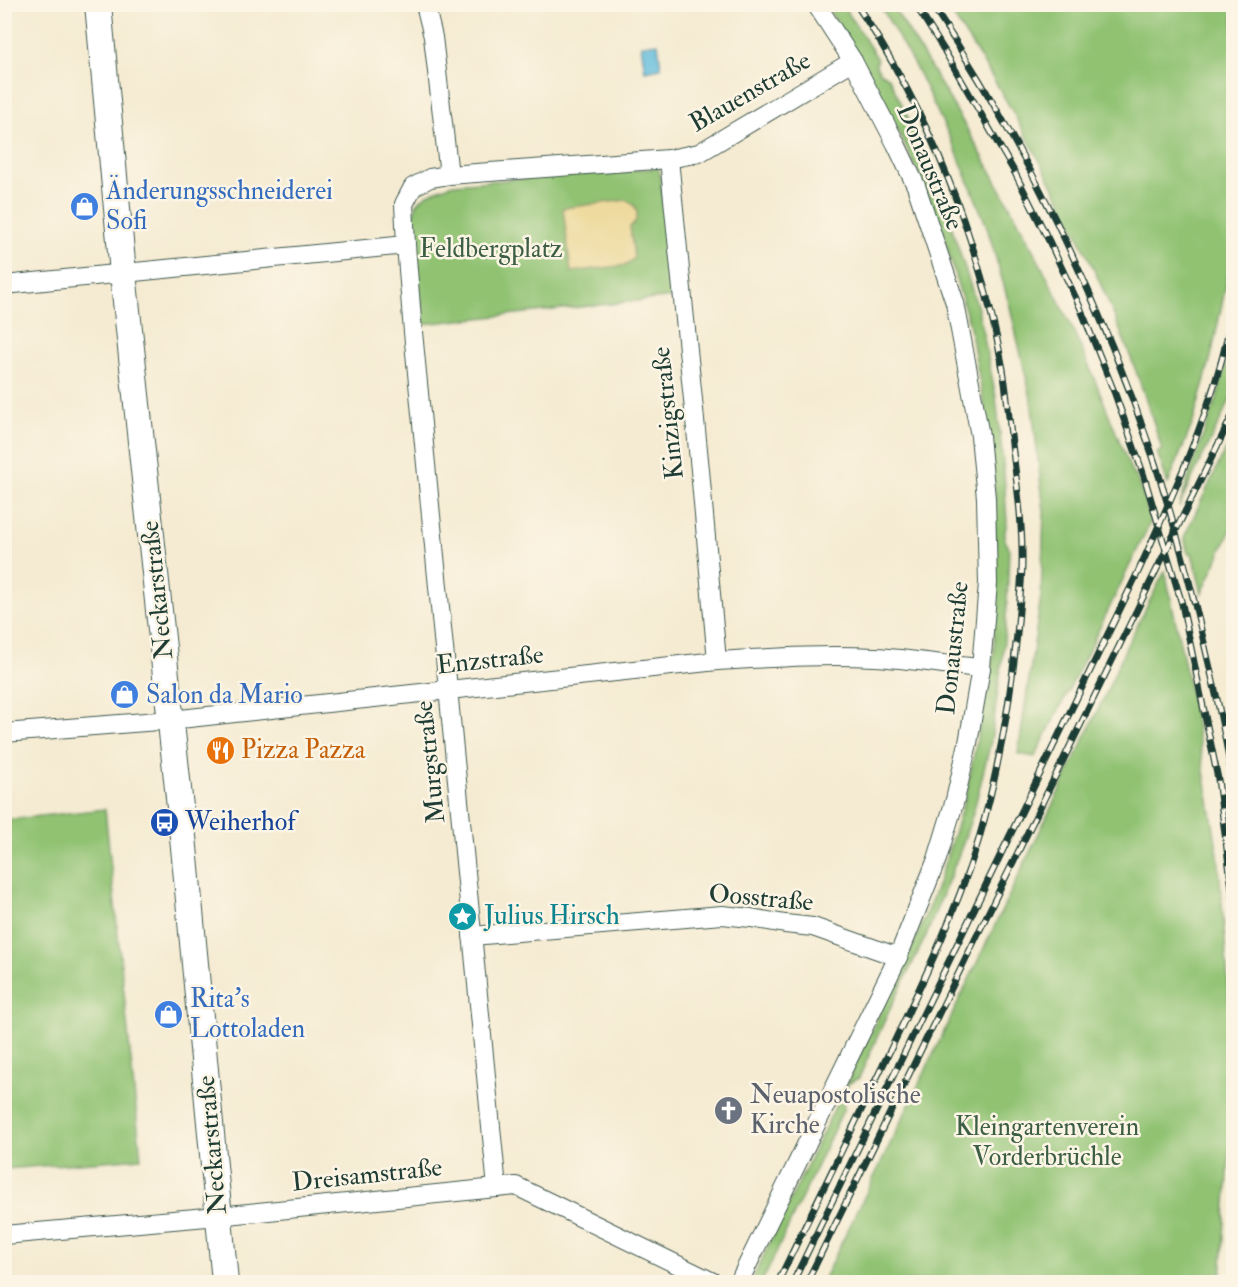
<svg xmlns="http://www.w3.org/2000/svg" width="1238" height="1287" font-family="'IM FELL Double Pica',serif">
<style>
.green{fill:#90c272;stroke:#588053;stroke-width:1.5}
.sand{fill:#eeda9e;stroke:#868c69;stroke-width:1.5}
.water{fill:#5fbcdd;stroke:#3f7c88;stroke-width:1.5}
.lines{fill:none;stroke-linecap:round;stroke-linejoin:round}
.street-casing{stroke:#3f574c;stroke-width:20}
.secondary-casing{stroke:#3f574c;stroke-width:28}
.street{stroke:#fff;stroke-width:18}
.secondary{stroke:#fff;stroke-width:26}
.rail-casing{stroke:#1f3d34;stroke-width:7}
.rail{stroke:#fcf5e5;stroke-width:4.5;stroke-dasharray:14;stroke-linecap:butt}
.labels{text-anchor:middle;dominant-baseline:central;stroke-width:5;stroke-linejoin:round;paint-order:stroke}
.street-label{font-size:26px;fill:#1f3d34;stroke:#fcf5e5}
.shop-label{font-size:26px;fill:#366cbe;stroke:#fcf5e5;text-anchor:start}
.park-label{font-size:26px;fill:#3b5e44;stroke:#fcf5e5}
.food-label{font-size:26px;fill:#c56008;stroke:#fcf5e5;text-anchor:start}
.transit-label{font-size:26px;fill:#164399;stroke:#fcf5e5;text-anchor:start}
.culture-label{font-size:26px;fill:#0d838f;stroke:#fcf5e5;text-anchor:start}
.worship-label{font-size:26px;fill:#5b616d;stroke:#fcf5e5;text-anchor:start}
</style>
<rect width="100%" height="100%" fill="#fcf5e5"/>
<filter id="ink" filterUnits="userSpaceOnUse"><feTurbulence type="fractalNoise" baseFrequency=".0167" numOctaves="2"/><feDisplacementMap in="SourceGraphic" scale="12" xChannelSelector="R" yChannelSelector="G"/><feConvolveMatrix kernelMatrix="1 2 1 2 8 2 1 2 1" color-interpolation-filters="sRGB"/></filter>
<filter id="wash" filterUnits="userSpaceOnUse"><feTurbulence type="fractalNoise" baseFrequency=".008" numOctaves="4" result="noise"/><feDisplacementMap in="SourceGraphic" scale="24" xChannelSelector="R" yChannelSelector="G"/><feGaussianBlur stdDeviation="1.35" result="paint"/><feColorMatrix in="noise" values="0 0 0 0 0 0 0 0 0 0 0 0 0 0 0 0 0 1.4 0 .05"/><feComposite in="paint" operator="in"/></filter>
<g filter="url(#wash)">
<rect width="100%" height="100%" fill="#f5ebd2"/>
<!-- green -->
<g class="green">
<polygon points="826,5 843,5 877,58 876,66 881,73 889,78 912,126 934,175 933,187 936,196 943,200 978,309 996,397 1004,472 1007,523 1005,531 1005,540 1009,548 1007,605 1003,653 991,741 974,810 961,849 926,936 888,1013 859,1078 849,1083 842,1099 844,1108 767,1272 761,1282 751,1282 918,934 939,881 966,795 994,651 995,500 992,451 970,327 942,231 927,191 879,91"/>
<path d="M 880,5 L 892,5 C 952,100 1008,198 1058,299 C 1087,356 1109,416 1133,475 L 1136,475 L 1151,521 L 1091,646 L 1035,757 L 1018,754 L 1041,596 L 1044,511 L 1031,399 L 1010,307 L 987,227 L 955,148 L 919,74 Z"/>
<path d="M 946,5 L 1233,5 L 1233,251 L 1211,357 L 1193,422 L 1168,484 L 1157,452 L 1162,450 C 1127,330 1073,217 1011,109 C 991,73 968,39 946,5 Z"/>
<path d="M 659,168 L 673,297 L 424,324 C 421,303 407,219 417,204 C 426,192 439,189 453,184 Z"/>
<polygon points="1233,341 1233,394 1195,472 1179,507 1195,457 1216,401"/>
<polygon points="1233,434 1233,525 1202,593 1192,553 1188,553 1184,537"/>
<polygon points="1165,571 1185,666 1198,735 1218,854 1222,902 1228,982 1233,1097 1221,1282 822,1282 882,1161 1107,691 1127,645"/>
<polygon points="105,809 141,1158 5,1169 5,820"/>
</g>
<!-- sand -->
<path class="sand" d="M 626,200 C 639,206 641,218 630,227 L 634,258 L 627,265 L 571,272 L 563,208 Z"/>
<!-- water -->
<polygon class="water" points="658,43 661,68 645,71 641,45"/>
</g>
<g filter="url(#ink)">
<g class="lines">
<defs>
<g id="street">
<polyline points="425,4 433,37 449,175"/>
<polyline points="669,159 700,470 717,661"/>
<polyline points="4,285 406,245"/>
<path d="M 4,733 L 171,720 L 717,661 C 770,658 822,654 875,657 C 910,659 946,665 981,668"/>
<polyline points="472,936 722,915 751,918 785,924 813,927 898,957"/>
<polyline points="497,1188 413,332 406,245 404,204 413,187 430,178 449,175 669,159 699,153 853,61"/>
<polyline points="4,1235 218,1216 516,1186 713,1282"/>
<polyline points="739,1282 898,957 937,859 955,800 968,743 981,668 988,583 986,498 980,436 955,303 916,186 896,144 853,61 816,4"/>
</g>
<polyline id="secondary" points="98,4 123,273 182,826 225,1282"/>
</defs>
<!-- street casing -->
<use href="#street" class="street-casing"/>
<!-- secondary casing -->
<use href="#secondary" class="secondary-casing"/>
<!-- street -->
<use href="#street" class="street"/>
<!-- secondary -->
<use href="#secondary" class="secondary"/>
<defs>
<g id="rail">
<polyline points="915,4 944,50 1015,173 1049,241 1080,307 1115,394 1143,473 1182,604 1218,779 1234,904"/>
<path d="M 931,4 C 1023,141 1098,295 1151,451 C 1170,507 1185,564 1199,621 C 1212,677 1226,733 1234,790"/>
<path d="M 778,1282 C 814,1209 849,1135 885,1061 C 919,990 954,918 978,842 C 998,774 1010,704 1017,634 C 1019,612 1021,589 1022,566 C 1023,525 1017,484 1012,444 C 1009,419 1007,394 1003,369 C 979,240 930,113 856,4"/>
<path d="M 793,1282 L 1139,570 C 1170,501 1202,432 1222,359 C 1226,343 1230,326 1234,310"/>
<polyline points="807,1282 1234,412"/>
<polyline points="1233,1282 1234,1280"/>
</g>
</defs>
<!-- rail casing -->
<use href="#rail" class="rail-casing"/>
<!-- rail -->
<use href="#rail" class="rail"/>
</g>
</g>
<!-- icons -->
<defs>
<symbol id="shop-disc" viewBox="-11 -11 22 22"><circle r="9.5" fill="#3f7fe0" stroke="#fcf5e5"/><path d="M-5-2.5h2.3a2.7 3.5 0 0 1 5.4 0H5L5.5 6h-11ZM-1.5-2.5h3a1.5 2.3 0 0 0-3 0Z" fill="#fff"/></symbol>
<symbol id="restaurant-disc" viewBox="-11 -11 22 22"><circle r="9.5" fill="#e8710a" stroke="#fcf5e5"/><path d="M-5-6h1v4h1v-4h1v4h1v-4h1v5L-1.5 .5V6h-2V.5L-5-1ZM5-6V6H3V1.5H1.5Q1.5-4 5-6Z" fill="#fff"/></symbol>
<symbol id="bus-disc" viewBox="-11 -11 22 22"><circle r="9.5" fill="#1a4fb4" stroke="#fcf5e5"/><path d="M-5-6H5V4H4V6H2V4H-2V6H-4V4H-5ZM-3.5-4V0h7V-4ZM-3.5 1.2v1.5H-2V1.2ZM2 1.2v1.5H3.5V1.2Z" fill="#fff"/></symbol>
<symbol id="sight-disc" viewBox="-11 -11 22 22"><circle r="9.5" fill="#0f9aa8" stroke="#fcf5e5"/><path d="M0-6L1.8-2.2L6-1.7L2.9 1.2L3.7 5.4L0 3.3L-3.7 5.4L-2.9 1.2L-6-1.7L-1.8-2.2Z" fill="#fff"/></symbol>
<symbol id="church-disc" viewBox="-11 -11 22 22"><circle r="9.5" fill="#6b7280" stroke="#fcf5e5"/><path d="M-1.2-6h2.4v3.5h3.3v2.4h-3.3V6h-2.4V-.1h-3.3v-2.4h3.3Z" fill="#fff"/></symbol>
</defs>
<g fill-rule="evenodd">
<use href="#shop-disc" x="68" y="190" width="33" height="33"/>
<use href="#shop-disc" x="108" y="678" width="33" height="33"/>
<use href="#restaurant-disc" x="204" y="734" width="33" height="33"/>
<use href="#bus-disc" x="148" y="806" width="33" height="33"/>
<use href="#sight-disc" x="446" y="900" width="33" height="33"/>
<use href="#shop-disc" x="152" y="998" width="33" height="33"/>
<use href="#church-disc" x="712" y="1094" width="33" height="33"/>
</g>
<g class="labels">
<!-- street labels -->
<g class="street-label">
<text transform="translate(750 92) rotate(-30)">Blauenstraße</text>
<text transform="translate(930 167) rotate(67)">Donaustraße</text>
<text transform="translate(668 413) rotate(-96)">Kinzigstraße</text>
<text transform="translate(157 590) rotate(-96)">Neckarstraße</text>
<text transform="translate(953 648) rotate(-84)">Donaustraße</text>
<text transform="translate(490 660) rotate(-6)">Enzstraße</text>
<text transform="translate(430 762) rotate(-96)">Murgstraße</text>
<text transform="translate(761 898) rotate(5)">Oosstraße</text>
<text transform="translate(212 1145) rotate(-95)">Neckarstraße</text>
<text transform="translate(367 1175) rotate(-6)">Dreisamstraße</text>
</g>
<!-- shop labels -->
<g class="shop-label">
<text x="106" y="191">Änderungsschneiderei<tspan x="106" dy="30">Sofi</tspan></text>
<text x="146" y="695">Salon da Mario</text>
<text x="190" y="999">Rita's<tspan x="190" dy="30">Lottoladen</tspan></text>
</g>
<!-- park labels -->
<g class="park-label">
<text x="491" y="249">Feldbergplatz</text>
<text x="1047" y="1127">Kleingartenverein<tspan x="1047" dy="30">Vorderbrüchle</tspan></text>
</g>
<!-- food labels -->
<g class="food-label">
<text x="241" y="750">Pizza Pazza</text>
</g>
<!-- transit labels -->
<g class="transit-label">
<text x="185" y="822">Weiherhof</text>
</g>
<!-- culture labels -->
<g class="culture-label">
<text x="484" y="916">Julius Hirsch</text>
</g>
<!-- worship labels -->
<g class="worship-label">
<text x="750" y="1095">Neuapostolische<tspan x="750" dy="30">Kirche</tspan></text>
</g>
</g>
<!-- margin -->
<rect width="1238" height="1287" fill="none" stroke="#fcf5e5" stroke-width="24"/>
</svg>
